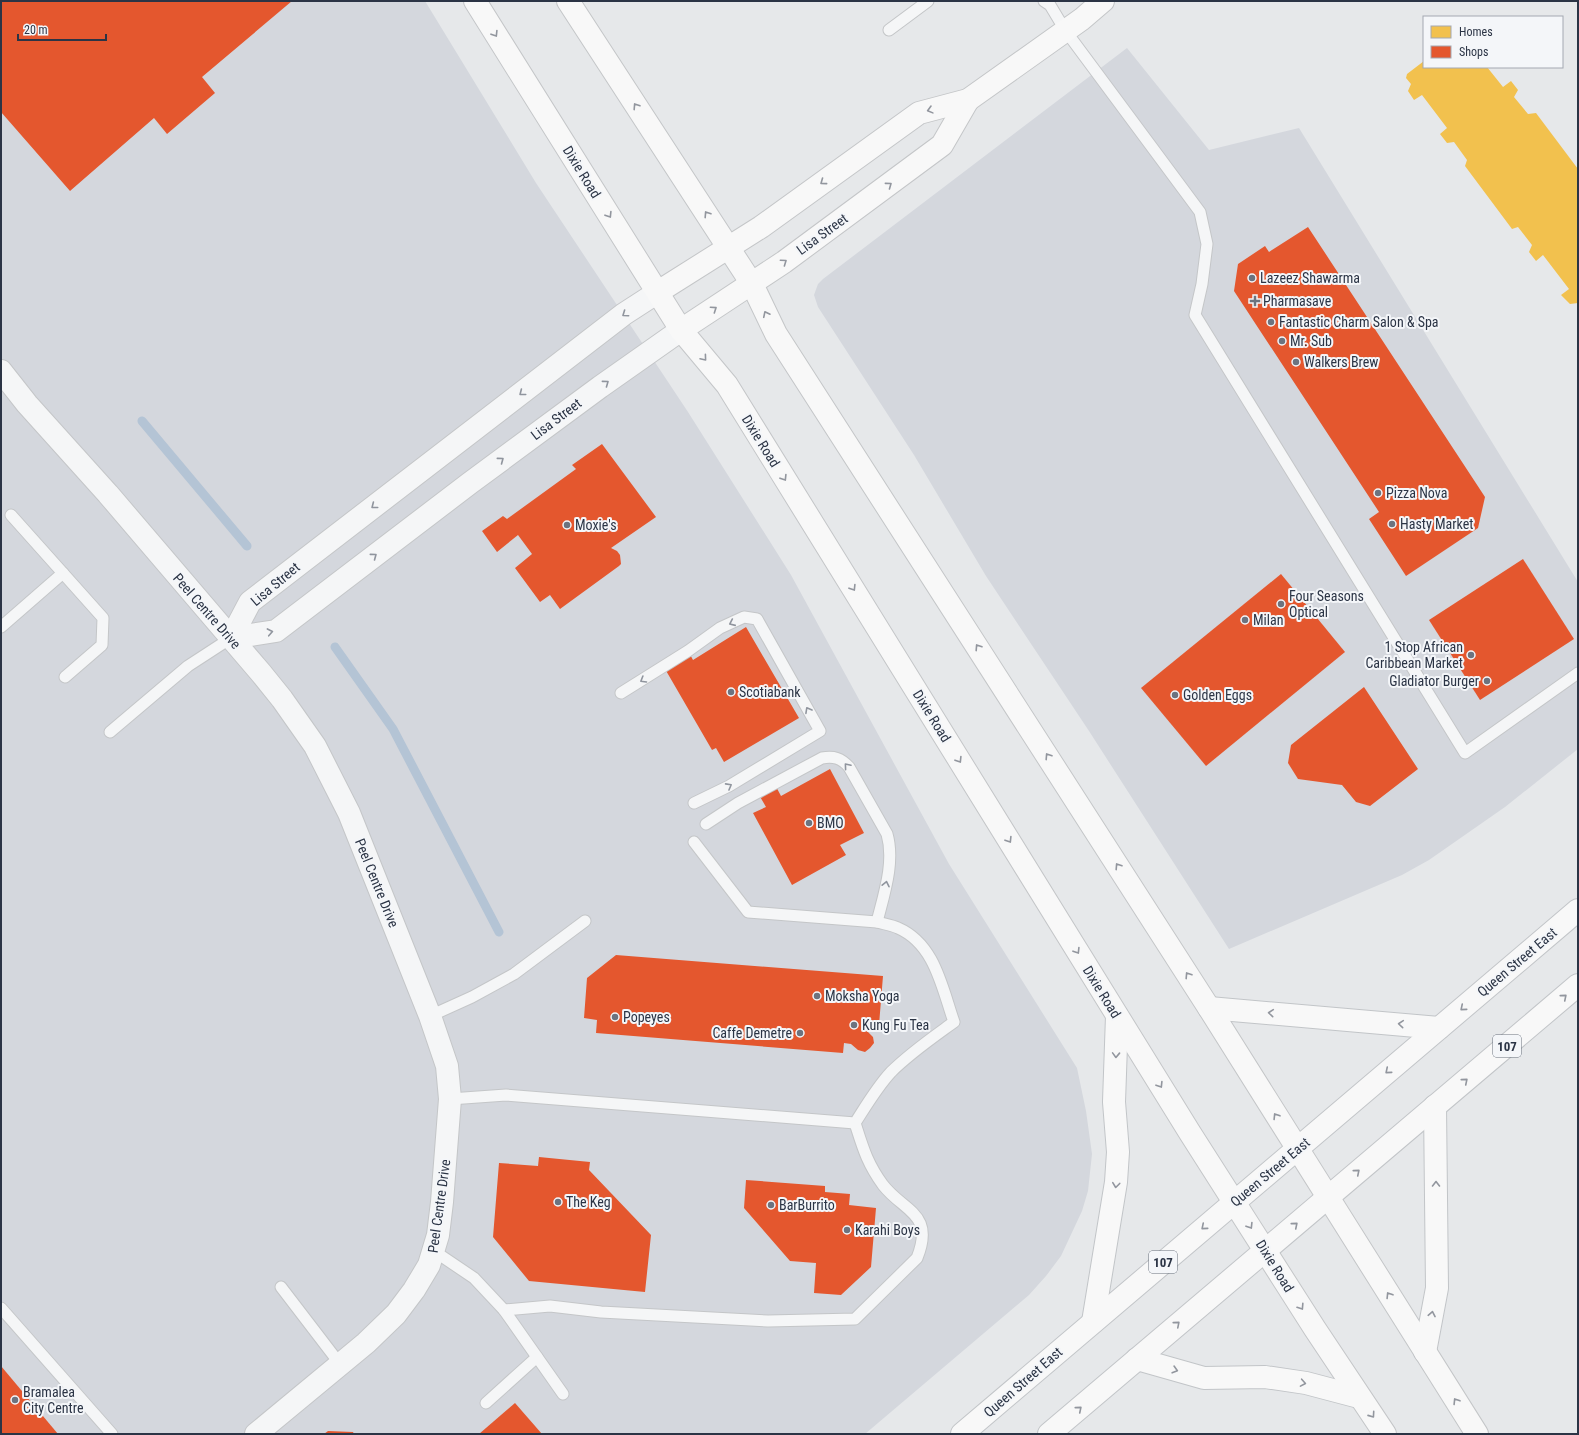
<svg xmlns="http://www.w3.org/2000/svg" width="1579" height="1435" font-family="'Roboto Condensed',sans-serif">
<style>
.built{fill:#d4d7dd}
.homes{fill:#f2c14e}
.shops{fill:#e4572e}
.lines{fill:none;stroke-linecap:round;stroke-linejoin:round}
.stream{stroke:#b4c4d5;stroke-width:9}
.lane-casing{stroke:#c4c6c8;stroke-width:13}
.street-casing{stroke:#c4c6c8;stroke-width:24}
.secondary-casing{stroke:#c4c6c8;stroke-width:24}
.primary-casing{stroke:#c2c5c8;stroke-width:24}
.lane{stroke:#f5f6f7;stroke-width:11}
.street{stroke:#f5f6f7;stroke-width:22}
.secondary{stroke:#f8f8f8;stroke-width:22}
.primary{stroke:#f8f8f8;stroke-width:22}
.oneway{stroke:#92969e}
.oneway2{stroke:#90959e}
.poi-dot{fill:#6c737f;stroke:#f4f6f9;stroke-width:1.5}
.labels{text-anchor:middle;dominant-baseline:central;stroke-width:4;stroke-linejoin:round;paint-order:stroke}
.shield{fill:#f4f6f9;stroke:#676e7b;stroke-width:1}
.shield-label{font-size:13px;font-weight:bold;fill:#2b3445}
.street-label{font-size:14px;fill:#2b3445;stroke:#f4f6f9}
.poi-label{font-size:14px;fill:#2b3445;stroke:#f4f6f9;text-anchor:start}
</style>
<rect width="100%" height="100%" fill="#e6e8ea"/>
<!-- built -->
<g class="built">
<polygon points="1,1 425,1 536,183 688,412 791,575 949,864 1077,1068 1086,1111 1092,1154 1088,1191 1082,1211 1061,1256 1046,1276 1029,1295 865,1434 1,1434"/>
<polygon points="1127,48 1209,150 1299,128 1578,582 1578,749 1505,807 1429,860 1402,875 1229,949 1089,731 986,576 914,455 818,307 814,295 818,284 823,279"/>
</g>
<!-- homes -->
<polygon class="homes" points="1424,61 1424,67 1487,67 1503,87 1511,81 1518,90 1514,97 1528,114 1536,113 1578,169 1578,303 1570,304 1561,295 1569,289 1543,255 1536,261 1529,252 1532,245 1518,227 1512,229 1465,166 1467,160 1454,142 1447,143 1440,134 1447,128 1422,95 1414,100 1408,91 1411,84 1406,78 1407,74"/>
<!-- shops -->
<g class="shops">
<polygon points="1,1 292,1 202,77 215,93 167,134 154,118 70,191 1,112"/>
<polygon points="1308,227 1485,497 1478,528 1406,576 1369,519 1379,512 1234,291 1238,264 1265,246 1269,252"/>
<polygon points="602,444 656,517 611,548 617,551 620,555 621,564 619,566 560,609 550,595 540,602 515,568 532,554 518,535 497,552 482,531 503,516 507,519 576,469 572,465"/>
<polygon points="1523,559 1574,639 1480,700 1429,620"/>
<polygon points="1281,574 1345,652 1206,766 1141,688"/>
<polygon points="746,627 799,718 724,762 716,748 712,750 661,662 686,647 693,660"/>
<polygon points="1364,687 1418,769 1370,806 1356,802 1342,785 1298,779 1288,763 1291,745"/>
<polygon points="830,769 864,833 840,845 846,855 792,885 753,813 766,807 755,788 772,779 781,796"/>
<polygon points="616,955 883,976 879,1025 868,1024 867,1031 873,1037 874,1043 870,1048 865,1052 858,1050 851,1044 844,1043 843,1053 596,1033 597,1020 584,1018 587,978"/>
<polygon points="539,1157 590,1162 589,1170 651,1235 645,1292 529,1281 493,1237 499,1163 538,1166"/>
<polygon points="746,1180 825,1186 825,1192 850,1194 849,1205 876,1208 871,1267 841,1295 814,1293 816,1263 790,1261 744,1208"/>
<polygon points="1,1366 58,1434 1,1434"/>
<polygon points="515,1403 542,1434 479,1434"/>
<polygon points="328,1431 353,1432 354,1434 324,1434"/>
</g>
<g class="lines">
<!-- stream -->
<g class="stream">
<polyline points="142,421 247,546"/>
<polyline points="335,647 393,729 499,932"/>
</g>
<defs>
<g id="lane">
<polyline points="1044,1 1050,5 1065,30 1200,212 1207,244 1202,284 1195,315 1465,753 1578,673"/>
<polyline points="889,30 928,1"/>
<polyline points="11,515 103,618 102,645 65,677"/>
<polyline points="1,627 63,573"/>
<polyline points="621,693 688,651 720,628 744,617 757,619 820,731 729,786 694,803"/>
<polyline points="110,732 188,666 231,638"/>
<path d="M 706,824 L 738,803 L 822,758 C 834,756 841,758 849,767 L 887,834 C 895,862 884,894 877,922"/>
<polyline points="430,1016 472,997 514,974 585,921"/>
<path d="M 450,1099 L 506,1095 L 855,1123 C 866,1106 877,1087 891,1072 C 910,1053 932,1038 954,1022 C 942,988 935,944 898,928 C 892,925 884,924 877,922 L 748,912 L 694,842"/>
<path d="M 434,1251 L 474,1278 L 504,1310 L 550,1306 L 601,1312 L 768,1321 L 855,1319 L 917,1258 C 935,1213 904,1212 883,1185 C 867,1163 863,1148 855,1123"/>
<polyline points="281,1287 340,1364"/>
<polyline points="1,1308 112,1434"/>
<polyline points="504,1310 563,1394"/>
<polyline points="486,1403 537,1357"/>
</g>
<g id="street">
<polyline points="1,371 27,404 108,494 261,673 282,699 315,746 349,813 430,1016 447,1066 450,1099 442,1202 438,1235 429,1265 414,1290 396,1314 366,1343 256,1434"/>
<polyline points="231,638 250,602 624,314 658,292"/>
<polyline points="231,638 276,631 470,483 600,387 681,330"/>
</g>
<g id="secondary">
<polyline points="475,1 681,330 727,385 1190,1133 1315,1329 1385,1434"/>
<polyline points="568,1 752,284 776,334 1209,1008 1477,1434"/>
<polyline points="658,292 761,227 919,113 968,100 1082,19 1103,1"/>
<polyline points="681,330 784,262 942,145 968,100"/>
</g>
<g id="primary">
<polyline points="1209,1008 1439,1028"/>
<polyline points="1093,1322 1116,1182 1118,1152 1114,1102 1117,1016"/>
<polyline points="1425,1352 1437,1288 1435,1106"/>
<polyline points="1137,1359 1204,1378 1265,1377 1306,1383 1359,1397"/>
<polyline points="962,1434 1578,910"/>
<polyline points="1049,1434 1578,985"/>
</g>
</defs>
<!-- lane casing -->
<use href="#lane" class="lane-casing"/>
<!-- street casing -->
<use href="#street" class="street-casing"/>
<!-- secondary casing -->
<use href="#secondary" class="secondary-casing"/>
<!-- primary casing -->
<use href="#primary" class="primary-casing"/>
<!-- lane -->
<use href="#lane" class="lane"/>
<!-- street -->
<use href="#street" class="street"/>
<!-- secondary -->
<use href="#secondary" class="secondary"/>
<!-- primary -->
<use href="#primary" class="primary"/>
</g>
<!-- one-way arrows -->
<defs><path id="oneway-chevron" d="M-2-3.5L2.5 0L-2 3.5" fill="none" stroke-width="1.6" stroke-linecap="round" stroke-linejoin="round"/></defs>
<g class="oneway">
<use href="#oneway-chevron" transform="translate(495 34) rotate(58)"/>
<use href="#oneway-chevron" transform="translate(636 106) rotate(-123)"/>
<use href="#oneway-chevron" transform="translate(930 110) rotate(165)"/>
<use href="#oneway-chevron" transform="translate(823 182) rotate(144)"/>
<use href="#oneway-chevron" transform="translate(889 185) rotate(-36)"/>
<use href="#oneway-chevron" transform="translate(707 214) rotate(-123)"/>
<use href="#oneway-chevron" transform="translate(609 215) rotate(58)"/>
<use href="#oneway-chevron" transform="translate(784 262) rotate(-35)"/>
<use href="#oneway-chevron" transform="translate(714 309) rotate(-34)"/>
<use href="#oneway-chevron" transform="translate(766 314) rotate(-116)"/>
<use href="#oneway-chevron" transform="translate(704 358) rotate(50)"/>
<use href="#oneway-chevron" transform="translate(784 478) rotate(58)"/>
<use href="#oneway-chevron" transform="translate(853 588) rotate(58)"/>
<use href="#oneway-chevron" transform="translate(978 647) rotate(-123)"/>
<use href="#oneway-chevron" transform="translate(1048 756) rotate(-123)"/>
<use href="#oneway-chevron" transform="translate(959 760) rotate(58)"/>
<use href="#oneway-chevron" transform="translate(1009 840) rotate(58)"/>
<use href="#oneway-chevron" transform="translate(1118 866) rotate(-123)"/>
<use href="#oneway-chevron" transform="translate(1077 951) rotate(58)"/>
<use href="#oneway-chevron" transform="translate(1188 975) rotate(-123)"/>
<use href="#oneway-chevron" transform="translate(1564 997) rotate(-40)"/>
<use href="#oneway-chevron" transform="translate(1463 1008) rotate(140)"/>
<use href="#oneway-chevron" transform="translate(1271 1013) rotate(-175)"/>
<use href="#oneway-chevron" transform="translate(1401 1024) rotate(-175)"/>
<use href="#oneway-chevron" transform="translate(1116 1055) rotate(92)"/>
<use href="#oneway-chevron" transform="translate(1388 1071) rotate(140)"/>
<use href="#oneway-chevron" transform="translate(1465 1081) rotate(-40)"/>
<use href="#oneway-chevron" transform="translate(1160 1085) rotate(58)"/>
<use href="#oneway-chevron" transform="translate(1276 1116) rotate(-122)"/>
<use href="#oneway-chevron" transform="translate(1357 1172) rotate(-40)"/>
<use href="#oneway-chevron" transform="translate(1436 1184) rotate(-90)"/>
<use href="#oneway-chevron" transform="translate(1116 1185) rotate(97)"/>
<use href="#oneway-chevron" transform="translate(1295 1225) rotate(-40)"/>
<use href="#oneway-chevron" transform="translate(1250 1226) rotate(58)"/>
<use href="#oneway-chevron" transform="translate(1204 1227) rotate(140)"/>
<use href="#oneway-chevron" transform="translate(1389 1295) rotate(-122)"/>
<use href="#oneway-chevron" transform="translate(1301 1307) rotate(57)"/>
<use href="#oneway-chevron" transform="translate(1432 1314) rotate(-79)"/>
<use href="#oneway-chevron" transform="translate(1177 1324) rotate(-41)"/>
<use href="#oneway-chevron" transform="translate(1175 1370) rotate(16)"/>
<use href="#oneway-chevron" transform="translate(1303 1383) rotate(10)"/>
<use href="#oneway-chevron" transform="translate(1456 1401) rotate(-122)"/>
<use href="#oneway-chevron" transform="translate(1079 1409) rotate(-40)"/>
<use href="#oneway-chevron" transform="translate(1372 1415) rotate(55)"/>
</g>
<g class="oneway2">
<use href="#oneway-chevron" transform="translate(625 314) rotate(145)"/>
<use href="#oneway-chevron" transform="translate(606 383) rotate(-36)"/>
<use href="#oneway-chevron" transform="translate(522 393) rotate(142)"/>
<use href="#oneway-chevron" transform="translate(501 460) rotate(-37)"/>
<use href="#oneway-chevron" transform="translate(374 506) rotate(142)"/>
<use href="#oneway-chevron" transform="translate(374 556) rotate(-37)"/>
<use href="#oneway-chevron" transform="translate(732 623) rotate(156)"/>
<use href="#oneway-chevron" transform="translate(270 632) rotate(-11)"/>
<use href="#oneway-chevron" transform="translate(643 680) rotate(149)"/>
<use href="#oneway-chevron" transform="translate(808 710) rotate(-119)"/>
<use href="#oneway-chevron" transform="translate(847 766) rotate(-130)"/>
<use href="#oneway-chevron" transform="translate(729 786) rotate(-29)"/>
<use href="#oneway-chevron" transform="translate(886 884) rotate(-78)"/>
</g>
<!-- markers -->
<g class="poi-dot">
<circle cx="1252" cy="278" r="4"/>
<path d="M1253 295h4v4h4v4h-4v4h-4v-4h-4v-4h4z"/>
<circle cx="1271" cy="322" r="4"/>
<circle cx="1282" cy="341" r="4"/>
<circle cx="1296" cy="362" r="4"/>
<circle cx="1378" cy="493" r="4"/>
<circle cx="1392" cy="524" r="4"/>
<circle cx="567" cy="525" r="4"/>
<circle cx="1281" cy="604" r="4"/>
<circle cx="1245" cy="620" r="4"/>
<circle cx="1471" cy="655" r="4"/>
<circle cx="1487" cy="681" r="4"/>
<circle cx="731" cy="692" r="4"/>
<circle cx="1175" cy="695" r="4"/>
<circle cx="809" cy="823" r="4"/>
<circle cx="817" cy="996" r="4"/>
<circle cx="615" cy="1017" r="4"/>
<circle cx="854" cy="1025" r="4"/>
<circle cx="800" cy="1033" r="4"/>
<circle cx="558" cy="1202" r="4"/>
<circle cx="771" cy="1205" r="4"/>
<circle cx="847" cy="1230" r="4"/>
<circle cx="15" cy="1400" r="4"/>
</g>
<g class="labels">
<!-- shield labels -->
<g class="shield">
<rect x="1493" y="1035" width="28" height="22" rx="3"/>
<rect x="1149" y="1251" width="28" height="22" rx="3"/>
</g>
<g class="shield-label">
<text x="1507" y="1046">107</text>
<text x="1163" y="1262">107</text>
</g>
<!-- street labels -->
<g class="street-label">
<text transform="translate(582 172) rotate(58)">Dixie Road</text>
<text transform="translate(822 234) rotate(-36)">Lisa Street</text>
<text transform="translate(556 419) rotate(-37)">Lisa Street</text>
<text transform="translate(761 441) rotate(58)">Dixie Road</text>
<text transform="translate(275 584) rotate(-40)">Lisa Street</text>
<text transform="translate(207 611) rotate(49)">Peel Centre Drive</text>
<text transform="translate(932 716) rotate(58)">Dixie Road</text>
<text transform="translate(377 883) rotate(68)">Peel Centre Drive</text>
<text transform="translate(1517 962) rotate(-40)">Queen Street East</text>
<text transform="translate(1102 992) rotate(58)">Dixie Road</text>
<text transform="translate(1270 1172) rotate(-40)">Queen Street East</text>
<text transform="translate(439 1206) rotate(-82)">Peel Centre Drive</text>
<text transform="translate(1275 1266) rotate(58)">Dixie Road</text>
<text transform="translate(1023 1382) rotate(-41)">Queen Street East</text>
</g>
<!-- poi labels -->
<g class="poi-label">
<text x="1260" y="278">Lazeez Shawarma</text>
<text x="1263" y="301">Pharmasave</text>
<text x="1279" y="322">Fantastic Charm Salon &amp; Spa</text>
<text x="1290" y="341">Mr. Sub</text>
<text x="1304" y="362">Walkers Brew</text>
<text x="1386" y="493">Pizza Nova</text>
<text x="1400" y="524">Hasty Market</text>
<text x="575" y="525">Moxie's</text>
<text x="1289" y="596">Four Seasons<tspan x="1289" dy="16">Optical</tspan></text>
<text x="1253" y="620">Milan</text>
<text x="1463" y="647" text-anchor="end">1 Stop African<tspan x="1463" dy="16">Caribbean Market</tspan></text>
<text x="1479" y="681" text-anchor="end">Gladiator Burger</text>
<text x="739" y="692">Scotiabank</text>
<text x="1183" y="695">Golden Eggs</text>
<text x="817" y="823">BMO</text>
<text x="825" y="996">Moksha Yoga</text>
<text x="623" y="1017">Popeyes</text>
<text x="862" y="1025">Kung Fu Tea</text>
<text x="792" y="1033" text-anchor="end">Caffe Demetre</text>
<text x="566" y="1202">The Keg</text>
<text x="779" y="1205">BarBurrito</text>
<text x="855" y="1230">Karahi Boys</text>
<text x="23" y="1392">Bramalea<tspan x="23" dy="16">City Centre</tspan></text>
</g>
</g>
<!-- border -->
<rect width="1579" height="1435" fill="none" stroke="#2b3445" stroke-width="4"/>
<!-- legend -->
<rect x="1423" y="16" width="140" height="52" fill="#f4f6f9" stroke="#a4a8b1"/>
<rect x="1431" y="26" width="20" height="12" fill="#f2c14e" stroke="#a4a8b1"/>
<text x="1459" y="36" font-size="12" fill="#2b3445">Homes</text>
<rect x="1431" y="46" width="20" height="12" fill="#e4572e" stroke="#a4a8b1"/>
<text x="1459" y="56" font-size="12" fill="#2b3445">Shops</text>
<!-- scale -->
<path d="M18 34v6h88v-6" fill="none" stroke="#2b3445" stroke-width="2"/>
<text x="24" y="34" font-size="12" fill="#2b3445" stroke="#f4f6f9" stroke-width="3" paint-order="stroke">20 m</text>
</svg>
